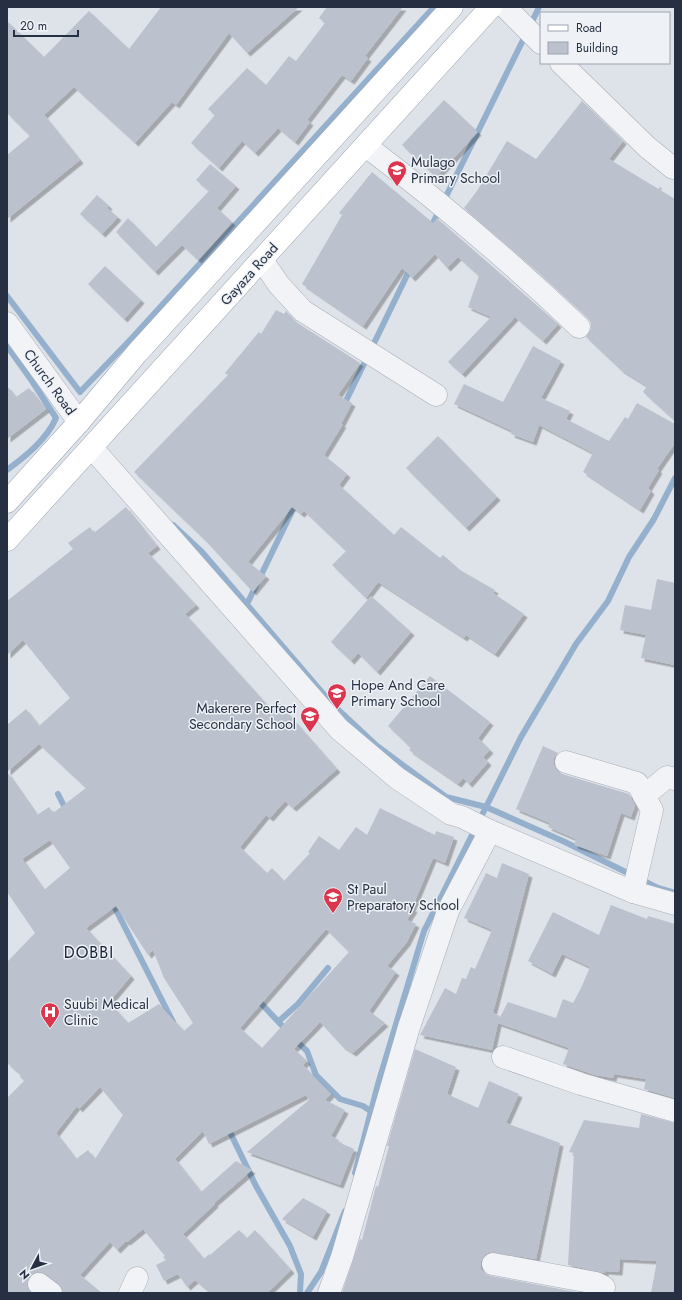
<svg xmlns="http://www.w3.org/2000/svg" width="682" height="1300" font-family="Jost,sans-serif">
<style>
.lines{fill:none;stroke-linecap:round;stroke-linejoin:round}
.stream{stroke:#95b0cd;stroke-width:6}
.building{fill:#bbc1cd;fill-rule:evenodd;filter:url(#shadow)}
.minor-casing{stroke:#a7adb7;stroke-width:23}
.major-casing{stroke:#9ca7b6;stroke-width:23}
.path{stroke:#bcc0c8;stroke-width:2.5;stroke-dasharray:3 3;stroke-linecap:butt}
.minor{stroke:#f1f3f7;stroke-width:22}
.major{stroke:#fff;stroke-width:22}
.labels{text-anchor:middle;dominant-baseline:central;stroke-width:3;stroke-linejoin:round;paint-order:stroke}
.poi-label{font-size:14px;fill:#263042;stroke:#eef2f7;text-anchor:start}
.street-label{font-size:14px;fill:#263042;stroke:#eef2f7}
.quarter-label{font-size:16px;letter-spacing:1px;fill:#182133;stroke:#eef2f7}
</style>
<defs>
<filter id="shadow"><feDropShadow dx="3.5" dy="3.5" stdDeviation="0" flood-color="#0004"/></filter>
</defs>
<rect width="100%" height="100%" fill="#dee3e9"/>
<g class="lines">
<!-- stream -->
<g class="stream">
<polyline points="530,26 539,7"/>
<polyline points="430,229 526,34"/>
<polyline points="7,296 80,392 132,338 434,7"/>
<path d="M 7,346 L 32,381 L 56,418 C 47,439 26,456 7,470"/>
<polyline points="343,407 411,267"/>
<polyline points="173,525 202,552 332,704 377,746 446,797 486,807 565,842 658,888 675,893"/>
<polyline points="247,604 297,501"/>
<polyline points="58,794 67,812"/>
<polyline points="111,900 173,1022"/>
<polyline points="257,999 287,1031"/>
<polyline points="279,1021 298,1004 328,968"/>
<polyline points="293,1038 307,1051 316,1075 340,1099 363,1106 372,1112"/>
<polyline points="227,1126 256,1186 290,1246 301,1274 300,1293"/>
<polyline points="355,1173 378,1084 424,931 521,737 576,644 608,601 629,557 654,519 675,478"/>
<polyline points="307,1293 321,1272 345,1211"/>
</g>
</g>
<!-- building -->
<g class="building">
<polygon points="161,7 299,7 247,53 229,33 176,105 172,102 135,143 74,87 44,115 80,160 7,219 7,155 30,136 7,113 7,21 44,57 89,11 129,49"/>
<polygon points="327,7 403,7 365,56 368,58 351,81 342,75 307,120 310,122 295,142 278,128 255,153 242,141 219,168 191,143 215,115 208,109 247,68 266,85 289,56 296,61 325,23 319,18"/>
<polygon points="444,100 478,132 436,177 402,145"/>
<polygon points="582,101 623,141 609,159 675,199 675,421 643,392 647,386 621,370 586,337 591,329 591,323 588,318 536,270 464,208 477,191 507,141 536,159"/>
<polygon points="210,164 236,186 217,208 232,222 198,260 182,245 155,272 116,232 128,218 156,247 209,191 196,180"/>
<polygon points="372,172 433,223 437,218 440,221 558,324 543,341 515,317 462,374 448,362 491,317 468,307 479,276 458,257 447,268 435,254 412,278 402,268 363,326 302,284 342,215 339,213"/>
<polygon points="97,195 109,206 107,208 118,217 102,234 80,214"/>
<polygon points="105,266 141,300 124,319 88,284"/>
<polygon points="276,310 284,314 286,311 296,322 360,363 338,395 352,403 341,424 343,424 324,455 347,474 339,485 394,535 401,527 440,558 443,555 460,570 495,590 493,593 524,614 495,654 466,635 464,638 378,582 366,598 332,565 346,551 304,511 301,514 292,507 248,562 266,576 253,592 205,540 134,472 228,375 225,373 259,332 261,334"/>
<polygon points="533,346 561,361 541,398 570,411 566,419 609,441 625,417 628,419 637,403 675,424 675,443 657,469 659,470 648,488 651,491 640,510 583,472 593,453 539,425 533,442 511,434 512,431 454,404 464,384 503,402"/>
<polygon points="7,386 16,397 29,388 46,409 7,439"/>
<polygon points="438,436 497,497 466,528 406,468"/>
<path d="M 126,507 L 157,546 L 148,553 L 196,605 L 185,614 L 270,708 L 277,701 L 337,769 L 293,808 L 285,801 L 270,818 L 266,815 L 240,847 L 267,873 L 272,868 L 284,881 L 310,853 L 308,852 L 319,836 L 339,850 L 356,827 L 367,835 L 380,808 L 435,835 L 436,831 L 454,837 L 445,863 L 433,858 L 412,908 L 414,909 L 407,920 L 416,924 L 407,942 L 387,966 L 396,972 L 369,1011 L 385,1023 L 353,1053 L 342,1046 L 320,1022 L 294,1049 L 307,1061 L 303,1065 L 331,1094 L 325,1100 L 345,1110 L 331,1136 L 339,1140 L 338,1142 L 354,1149 L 340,1185 L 247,1152 L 309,1100 L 306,1095 L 209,1144 L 203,1131 L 175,1159 L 201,1192 L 236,1161 L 252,1170 L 214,1203 L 215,1204 L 183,1234 L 204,1259 L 209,1254 L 210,1255 L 239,1230 L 247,1238 L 255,1230 L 291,1270 L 267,1293 L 210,1293 L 195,1280 L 187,1287 L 178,1274 L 164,1281 L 156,1265 L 166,1260 L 163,1257 L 165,1256 L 143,1229 L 127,1242 L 126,1241 L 117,1250 L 110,1242 L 80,1275 L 102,1293 L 63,1293 L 58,1283 L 40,1272 L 34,1273 L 29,1277 L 27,1283 L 31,1293 L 7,1293 L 7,1098 L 24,1081 L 20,1077 L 21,1075 L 7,1063 L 7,962 L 35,933 L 7,892 L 7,725 L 26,709 L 39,726 L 70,698 L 23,640 L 7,655 L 7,601 L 73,549 L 68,543 L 90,527 L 94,533 ZM 39,744 L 86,788 L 53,813 L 49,807 L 37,815 L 7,772 ZM 50,840 L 70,868 L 44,890 L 22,859 ZM 116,906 L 148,955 L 153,950 L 164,978 L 193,1023 L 184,1031 L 159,1004 L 128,1023 L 109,1002 L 131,976 L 86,928 ZM 326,929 L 349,952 L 262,1048 L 240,1028 ZM 100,1087 L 123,1115 L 95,1159 L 88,1150 L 76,1159 L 56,1133 L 77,1106 L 79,1109 Z"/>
<polygon points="657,579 675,583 675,665 641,658 646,635 620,630 625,605 651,610"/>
<polygon points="371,596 411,632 377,672 358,653 351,661 331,642"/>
<polygon points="430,676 490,722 478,738 490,750 483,757 488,762 469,784 463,778 458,784 409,750 411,748 388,726"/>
<polygon points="543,746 558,753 554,758 554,765 557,770 562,774 629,794 635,806 631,817 621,813 607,856 574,845 576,839 548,827 550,823 516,809"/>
<polygon points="502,863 529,874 493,1013 500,1016 498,1021 508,1002 556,1018 563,999 573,1003 581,988 590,967 562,954 552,974 528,961 553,912 599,935 611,905 647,919 648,916 675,924 675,1098 644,1089 646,1079 614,1074 613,1078 595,1075 563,1064 569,1048 498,1023 492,1050 420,1035 445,988 456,994 462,978 466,979 471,967 475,969 492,930 464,918 486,873 497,878"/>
<polygon points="415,1049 456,1067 447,1094 478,1108 489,1081 519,1094 506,1123 560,1143 536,1259 489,1252 484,1256 481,1261 481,1269 485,1274 491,1276 581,1293 342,1293 360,1239 362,1240 376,1186 378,1187 389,1146 387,1146"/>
<polygon points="641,1114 675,1123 675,1293 651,1293 657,1261 620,1259 619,1272 605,1271 605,1273 568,1265 574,1153 569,1152 584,1120 639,1128"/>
<polygon points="303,1198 327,1211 313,1237 282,1219"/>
</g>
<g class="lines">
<defs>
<g id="minor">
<polyline points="505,7 541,43"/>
<polyline points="561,63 647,147 673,168"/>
<path d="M 366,146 C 440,202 512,263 579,327"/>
<polyline points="262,260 279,285 303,311 436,395"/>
<polyline points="7,323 79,422"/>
<polyline points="92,448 339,729 397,778 451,814 462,817 490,831 633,892 675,904"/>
<polyline points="566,762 637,783 652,810 633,892"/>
<polyline points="644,796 667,777 675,779"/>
<polyline points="503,1057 581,1084 675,1111"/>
<polyline points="493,1264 596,1283 604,1287 603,1293"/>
<polyline points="39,1284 51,1293"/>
<polyline points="130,1293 137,1278"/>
<polyline points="329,1293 342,1257 409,1027 448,911 490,831"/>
</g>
<g id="major">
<polyline points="7,502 79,422 137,353 452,7"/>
<polyline points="7,540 491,7"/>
</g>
</defs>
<!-- minor casing -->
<use href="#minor" class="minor-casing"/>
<!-- major casing -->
<use href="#major" class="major-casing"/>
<!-- path -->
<polyline class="path" points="592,310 612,284 642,220 662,186"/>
<!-- minor -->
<use href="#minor" class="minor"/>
<!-- major -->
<use href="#major" class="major"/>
</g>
<!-- icons -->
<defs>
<symbol id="school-pin" viewBox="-11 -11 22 30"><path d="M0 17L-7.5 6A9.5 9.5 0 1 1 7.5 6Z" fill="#dc364e" stroke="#eef2f7"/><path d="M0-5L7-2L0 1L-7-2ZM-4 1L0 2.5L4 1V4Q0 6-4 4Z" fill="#fff"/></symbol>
<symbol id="hospital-pin" viewBox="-11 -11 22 30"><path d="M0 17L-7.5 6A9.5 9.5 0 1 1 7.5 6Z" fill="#dc364e" stroke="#eef2f7"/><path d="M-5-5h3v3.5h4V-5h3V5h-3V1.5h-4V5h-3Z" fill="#fff"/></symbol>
</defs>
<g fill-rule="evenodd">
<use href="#school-pin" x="386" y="159" width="22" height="30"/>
<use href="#school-pin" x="326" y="682" width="22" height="30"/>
<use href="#school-pin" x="299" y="705" width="22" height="30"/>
<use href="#school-pin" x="322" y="886" width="22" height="30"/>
<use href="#hospital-pin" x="39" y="1001" width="22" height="30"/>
</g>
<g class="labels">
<!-- poi labels -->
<g class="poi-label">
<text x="411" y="162">Mulago<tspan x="411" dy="16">Primary School</tspan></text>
<text x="351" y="685">Hope And Care<tspan x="351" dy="16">Primary School</tspan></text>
<text x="296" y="708" text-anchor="end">Makerere Perfect<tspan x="296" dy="16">Secondary School</tspan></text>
<text x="347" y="889">St Paul<tspan x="347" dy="16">Preparatory School</tspan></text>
<text x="64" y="1004">Suubi Medical<tspan x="64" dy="16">Clinic</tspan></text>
</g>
<!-- street labels -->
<g class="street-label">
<text transform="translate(249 274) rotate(-48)">Gayaza Road</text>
<text transform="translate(50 382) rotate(54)">Church Road</text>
</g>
<!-- quarter labels -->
<g class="quarter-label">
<text x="89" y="952">DOBBI</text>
</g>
</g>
<!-- border -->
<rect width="682" height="1300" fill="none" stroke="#263042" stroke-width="16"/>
<!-- legend -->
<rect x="540" y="12" width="130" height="52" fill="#eef2f7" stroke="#9ea4af"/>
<rect x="548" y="25" width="20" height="6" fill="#ffffff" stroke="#9ea4af"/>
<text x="576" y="32" font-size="12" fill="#263042">Road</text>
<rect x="548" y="42" width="20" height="12" fill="#bbc1cd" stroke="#9ea4af"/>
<text x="576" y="52" font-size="12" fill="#263042">Building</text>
<!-- north arrow -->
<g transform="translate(32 1268) rotate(229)" stroke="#eef2f7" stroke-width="3" paint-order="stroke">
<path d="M0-3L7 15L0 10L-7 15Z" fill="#263042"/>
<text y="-6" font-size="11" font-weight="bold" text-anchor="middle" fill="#263042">N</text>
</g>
<!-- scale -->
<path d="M14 30v6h64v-6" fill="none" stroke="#263042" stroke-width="2"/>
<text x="20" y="30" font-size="12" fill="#263042" stroke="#eef2f7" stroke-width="3" paint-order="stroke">20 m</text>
</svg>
